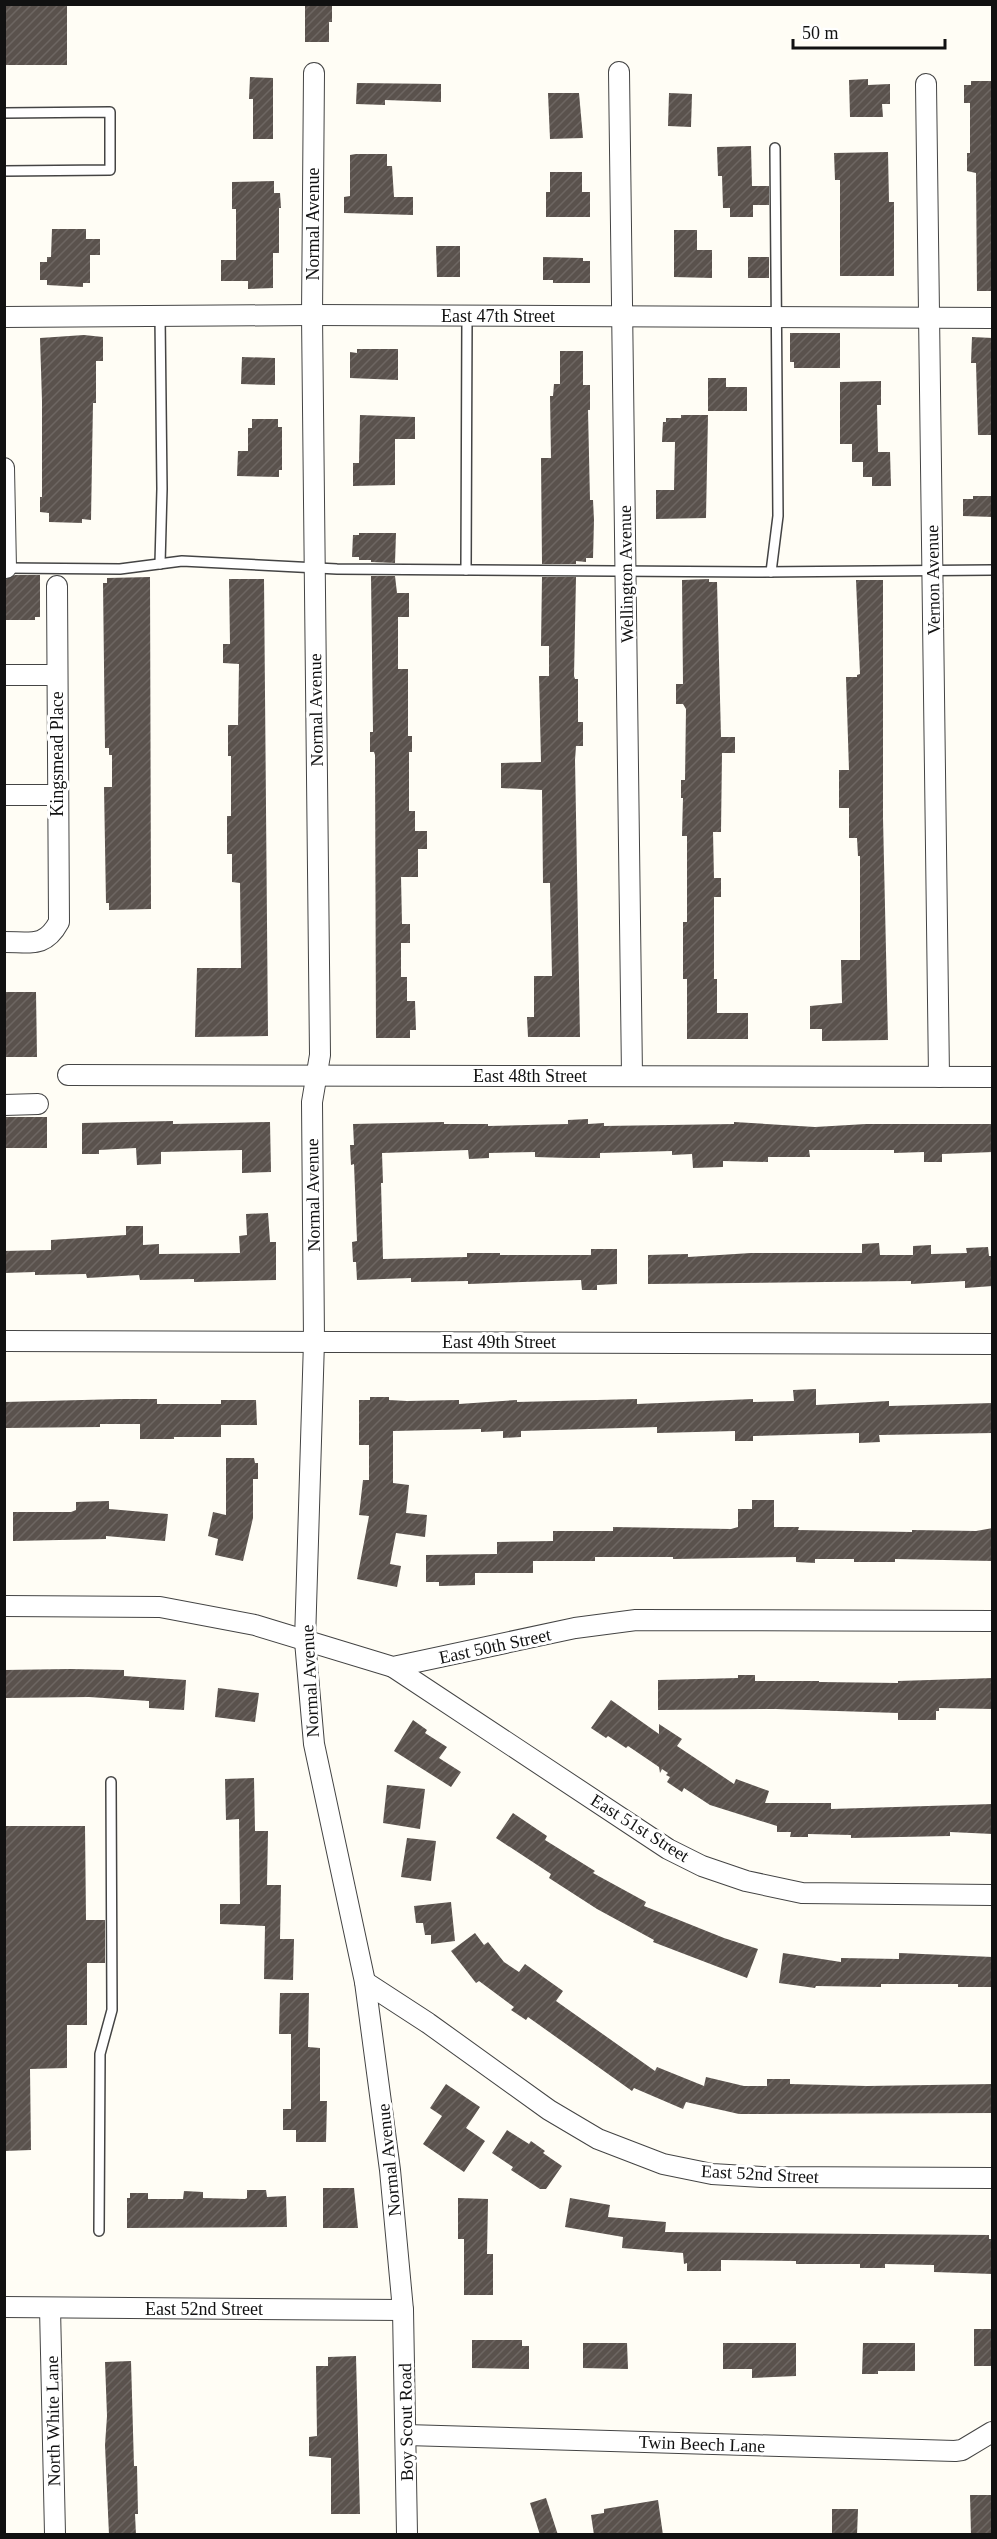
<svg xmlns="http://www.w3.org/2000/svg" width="997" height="2539" font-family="Georgia,serif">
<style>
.building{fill:url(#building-hatch)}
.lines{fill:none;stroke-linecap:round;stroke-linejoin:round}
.service-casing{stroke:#444;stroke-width:12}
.minor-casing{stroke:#444;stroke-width:22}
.service{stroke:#fff;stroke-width:9}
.minor{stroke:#fff;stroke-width:20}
.labels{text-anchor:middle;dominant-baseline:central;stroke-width:6;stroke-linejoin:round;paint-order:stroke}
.street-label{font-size:18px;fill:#111;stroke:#fff}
</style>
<defs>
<pattern id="building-hatch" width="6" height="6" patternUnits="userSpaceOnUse" patternTransform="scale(1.5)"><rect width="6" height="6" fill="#5a524d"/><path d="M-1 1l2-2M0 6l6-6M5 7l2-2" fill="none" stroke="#6d6662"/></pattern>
</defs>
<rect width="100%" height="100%" fill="#fffdf5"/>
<!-- building -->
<g class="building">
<rect x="4" y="4" width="63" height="61"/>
<polygon points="305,4 332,4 332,22 329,22 329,42 305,42"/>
<polygon points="250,77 273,78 273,139 253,139 253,99 249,99"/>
<polygon points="868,79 868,85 890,84 890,104 882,104 883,117 850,117 849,80"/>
<polygon points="971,81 993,81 993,291 977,291 976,173 967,171 967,153 970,153 970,103 964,103 964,85 971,85"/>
<polygon points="357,83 441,84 441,102 385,100 385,105 356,104"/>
<polygon points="548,93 579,93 583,138 550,139"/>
<polygon points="669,93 692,94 691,127 668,126"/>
<polygon points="751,146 752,186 769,186 769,205 753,205 753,217 730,217 730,208 723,208 722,176 718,176 717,147"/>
<polygon points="888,152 889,202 894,202 894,276 840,276 840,180 835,180 834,153"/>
<polygon points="356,154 387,154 387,166 392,166 394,197 413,197 413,215 344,213 344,197 350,196 350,155"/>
<polygon points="550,172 582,172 582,192 590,192 590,217 546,217 546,192 550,192"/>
<polygon points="274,181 274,193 280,193 281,208 279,208 279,253 273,253 273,288 248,289 248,281 221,281 221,260 236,260 236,209 232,209 232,182"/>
<polygon points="52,229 86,229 86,239 100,239 100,255 90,255 90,283 83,283 83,287 47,285 47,280 40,280 40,262 47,262 47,257 51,257"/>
<polygon points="674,230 697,230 697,250 712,250 712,278 674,277"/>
<polygon points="436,246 460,246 460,277 437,277"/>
<polygon points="543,257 583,258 583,261 590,261 590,283 553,283 553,280 543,280"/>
<rect x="748" y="257" width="21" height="21"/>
<polygon points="790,333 840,333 840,368 794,368 794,362 790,362"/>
<polygon points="84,335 103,337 103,361 96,361 96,403 93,403 91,520 82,519 82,523 49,522 49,513 40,512 40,497 42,497 42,401 40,338"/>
<polygon points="972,337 993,338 993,435 978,435 976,363 971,363"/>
<polygon points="357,349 398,349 398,380 350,378 350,352 357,353"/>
<polygon points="560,351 583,351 583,385 590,385 590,410 588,410 590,500 593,500 594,520 593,558 586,558 586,562 576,561 576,564 542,564 541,458 551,458 550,396 553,396 554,384 560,384"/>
<polygon points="242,357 275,358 275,385 241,384"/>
<polygon points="708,378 726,378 726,387 747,387 747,411 708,411"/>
<polygon points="881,381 881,405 877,405 878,452 890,452 891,486 872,486 872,477 863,477 863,462 852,462 852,444 840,444 840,382"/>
<polygon points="360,415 415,417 415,439 395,439 395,485 353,486 353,463 359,463"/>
<polygon points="681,415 708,415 706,518 656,519 656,490 674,490 675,442 662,442 663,422 666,422 666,418 681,418"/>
<polygon points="252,419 278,419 278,427 282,427 282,470 279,470 279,477 237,476 238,451 248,451 248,428 252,428"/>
<polygon points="973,496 993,496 993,517 963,516 963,499 973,499"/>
<polygon points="359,533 396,533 395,563 371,562 371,560 359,560 359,557 352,557 353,535 359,535"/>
<polygon points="15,575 40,575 40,617 35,617 35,620 4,620 4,580"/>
<polygon points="371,576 395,576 397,593 409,593 409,617 398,617 398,669 408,669 408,736 412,736 412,752 409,752 409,811 415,811 415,831 427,831 427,849 418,849 418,877 401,877 402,924 410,924 410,943 401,943 401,977 407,977 407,1001 415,1001 416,1030 410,1030 410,1038 376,1038 375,755 374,752 370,752 370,732 373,732"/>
<polygon points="150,577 151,909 109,910 109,903 106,903 104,787 112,787 112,755 109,755 109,748 105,748 103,583 107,583 107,578"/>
<polygon points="542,577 576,577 574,676 575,679 578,679 578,722 583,722 583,746 576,746 575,760 580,1037 528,1037 527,1017 534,1017 534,976 552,976 550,883 543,883 542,790 501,788 501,763 541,762 539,676 549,676 549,646 541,646"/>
<polygon points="229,579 264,579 268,1036 195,1037 197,968 241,968 240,883 232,882 232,854 227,854 227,816 231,816 231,756 228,756 228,725 238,725 239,664 223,663 223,644 230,644"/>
<polygon points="709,579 709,582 717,582 721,737 735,737 735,753 722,753 721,832 713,832 714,878 721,878 721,897 714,897 714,979 717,979 717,1013 748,1013 748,1039 687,1039 687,979 683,979 683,922 687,922 687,836 682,836 683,798 681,798 681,780 685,780 686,709 683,704 676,704 676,684 683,684 682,580"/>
<polygon points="856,580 883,580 883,818 888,1040 822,1041 822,1029 810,1029 810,1006 842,1003 841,960 860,960 860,856 858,856 857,838 849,838 849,808 839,808 839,770 849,770 846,677 857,677 857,675 860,674"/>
<polygon points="4,992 36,992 37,1057 4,1057"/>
<rect x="4" y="1117" width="43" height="31"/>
<polygon points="588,1119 588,1124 604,1123 604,1126 734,1124 734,1122 815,1127 866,1124 993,1124 993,1152 942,1154 942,1162 924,1162 924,1152 894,1153 894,1150 809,1150 810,1157 768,1157 768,1162 723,1161 723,1167 693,1168 692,1154 672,1155 672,1151 600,1153 600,1158 568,1158 535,1157 535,1152 489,1153 489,1158 469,1159 468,1150 382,1153 383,1183 381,1183 383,1259 467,1257 467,1253 500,1253 500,1255 591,1255 591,1249 617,1249 617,1284 597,1285 597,1290 582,1290 581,1280 468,1284 468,1281 411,1282 411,1278 357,1280 356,1262 353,1262 352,1242 357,1241 354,1164 351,1165 350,1145 354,1145 353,1124 444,1122 444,1124 488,1124 488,1126 568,1124 568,1120"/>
<polygon points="173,1121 173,1124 270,1122 271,1172 242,1173 242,1150 161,1152 161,1164 137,1165 136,1148 99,1150 99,1154 82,1154 82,1123"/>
<polygon points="268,1213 270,1242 276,1242 276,1280 194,1282 194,1279 140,1280 139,1275 87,1278 86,1274 35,1275 35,1272 4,1273 4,1251 51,1250 51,1240 126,1235 126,1226 143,1226 143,1245 159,1244 159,1254 240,1253 239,1236 247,1235 246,1214"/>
<polygon points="879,1243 880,1255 913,1255 913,1246 931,1245 931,1254 967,1253 966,1248 988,1247 989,1256 993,1256 993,1286 965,1288 965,1281 911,1284 911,1281 648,1284 648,1255 688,1254 688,1257 751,1253 862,1253 862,1244"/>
<polygon points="816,1389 816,1405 889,1401 889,1406 993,1403 993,1433 879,1435 880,1442 859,1443 859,1433 753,1436 753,1441 735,1441 735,1431 657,1433 657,1427 521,1431 521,1437 503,1438 503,1431 481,1432 481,1429 393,1431 393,1483 409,1485 406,1513 427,1515 425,1537 396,1533 390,1564 401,1566 397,1587 357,1579 369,1516 359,1515 363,1480 369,1480 369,1445 359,1445 359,1400 370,1400 370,1397 389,1397 389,1400 407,1401 459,1400 459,1404 517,1400 517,1402 637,1399 637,1404 753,1399 753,1402 794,1401 793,1390"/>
<polygon points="121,1399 157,1399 157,1404 221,1404 221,1400 256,1400 257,1425 221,1425 221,1437 174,1437 174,1439 140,1439 140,1424 100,1424 100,1427 6,1428 5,1402"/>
<polygon points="226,1458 254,1458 255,1463 258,1463 258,1479 253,1479 253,1518 243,1561 215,1555 218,1539 208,1536 213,1512 226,1515"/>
<polygon points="752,1500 774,1500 774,1527 799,1527 798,1530 912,1532 912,1530 976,1531 993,1528 993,1561 895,1559 895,1562 854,1562 854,1559 815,1559 815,1563 796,1562 796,1557 673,1559 673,1557 595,1557 595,1561 533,1561 533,1573 475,1573 475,1585 439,1586 439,1582 426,1582 426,1555 497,1554 497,1542 553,1541 553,1531 613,1531 613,1527 731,1529 738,1527 738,1509 752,1509"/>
<polygon points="109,1501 109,1509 168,1514 165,1541 106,1536 106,1539 13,1541 13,1512 71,1512 76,1510 76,1502"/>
<polygon points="70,1669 124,1670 124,1676 186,1680 184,1710 149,1708 149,1701 89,1697 4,1698 4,1670"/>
<polygon points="738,1675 755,1675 755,1681 819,1681 819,1682 898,1683 898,1681 993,1678 993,1709 939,1708 939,1711 936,1711 936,1720 898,1720 898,1713 776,1709 658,1710 658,1680 738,1678"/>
<polygon points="218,1688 259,1693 255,1722 215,1717"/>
<polygon points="611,1700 659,1734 659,1724 682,1739 677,1746 734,1784 736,1779 769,1791 765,1803 831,1803 831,1809 993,1804 993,1834 950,1832 950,1836 851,1838 851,1835 808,1834 808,1837 790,1837 791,1832 777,1832 777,1826 710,1805 684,1788 682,1792 667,1782 670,1777 666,1775 668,1773 662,1769 660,1773 659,1767 628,1746 626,1748 608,1736 606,1738 591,1728"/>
<polygon points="413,1720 427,1730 425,1733 447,1747 439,1758 461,1772 451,1787 394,1751"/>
<polygon points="254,1778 255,1831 268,1831 267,1885 281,1885 280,1939 294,1939 293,1980 264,1979 265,1926 220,1924 220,1904 240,1904 239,1819 226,1820 225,1779"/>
<polygon points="387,1785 425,1789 420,1829 383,1823"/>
<polygon points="513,1813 547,1836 545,1840 595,1871 593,1873 646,1902 644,1906 724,1938 758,1949 747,1978 653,1942 654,1940 597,1909 549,1878 551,1874 496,1838"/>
<polygon points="4,1826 85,1826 86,1920 105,1920 105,1963 87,1963 87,2025 67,2025 67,2068 30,2069 31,2150 4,2151"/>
<polygon points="407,1838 436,1841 431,1881 401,1877"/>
<polygon points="451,1902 455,1941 431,1944 431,1935 425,1935 423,1923 416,1923 414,1906"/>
<polygon points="475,1933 484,1945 488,1942 504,1962 519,1972 525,1964 563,1991 556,2001 655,2071 657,2067 704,2086 706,2077 744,2086 767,2086 767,2079 790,2079 790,2084 867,2086 993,2084 993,2113 739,2114 686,2102 683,2109 634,2088 632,2091 528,2017 526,2020 511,2010 514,2007 479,1981 476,1983 451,1951"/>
<polygon points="783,1953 841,1962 841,1958 899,1959 899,1953 993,1957 993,1987 958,1987 958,1984 881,1984 881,1987 816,1986 815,1988 779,1983"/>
<polygon points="280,1993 309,1993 308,2047 320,2048 320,2101 327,2101 326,2142 296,2142 296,2130 283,2130 283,2109 291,2109 291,2034 279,2034"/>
<polygon points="446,2084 480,2107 466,2128 485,2141 464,2172 423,2144 442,2116 430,2108"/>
<polygon points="507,2130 529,2144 531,2141 545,2151 543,2153 562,2166 546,2189 540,2189 511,2170 513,2167 492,2153"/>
<polygon points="323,2188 354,2188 358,2228 323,2228"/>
<polygon points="247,2190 266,2190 267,2197 286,2196 287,2227 127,2228 127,2198 130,2198 130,2193 148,2193 148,2199 183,2199 184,2191 203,2192 203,2198 245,2199 247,2198"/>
<polygon points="458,2198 488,2199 487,2254 493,2254 493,2295 464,2295 464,2239 458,2239"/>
<polygon points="570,2198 610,2205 608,2217 666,2222 665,2232 989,2235 989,2239 993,2239 993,2274 934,2272 934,2265 885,2264 885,2268 860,2268 860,2264 796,2264 796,2261 721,2260 721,2271 687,2271 687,2263 684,2264 683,2253 622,2248 623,2237 565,2227"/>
<rect x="974" y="2329" width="19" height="37"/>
<polygon points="472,2340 522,2340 522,2346 529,2346 529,2369 472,2368"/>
<polygon points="583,2343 627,2343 628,2369 583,2368"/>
<polygon points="723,2343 796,2343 796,2376 752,2378 752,2369 723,2369"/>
<polygon points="863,2343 915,2343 915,2371 878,2371 878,2374 862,2374"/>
<polygon points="356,2356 360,2514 331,2514 331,2458 309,2456 309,2437 317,2436 316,2366 328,2366 328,2357"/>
<polygon points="131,2361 134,2466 137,2466 138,2514 135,2514 136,2535 109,2535 105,2445 107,2416 105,2362"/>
<polygon points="970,2495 993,2495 993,2535 971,2535"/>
<polygon points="546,2498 558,2535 540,2535 530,2503"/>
<polygon points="658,2500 663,2535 594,2535 591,2515 604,2513 604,2509"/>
<polygon points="832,2509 858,2509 857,2535 832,2535"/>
</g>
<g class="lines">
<defs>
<g id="service">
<polyline points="4,113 110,112 110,170 4,171"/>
<polyline points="160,316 162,489 160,564"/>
<polyline points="6,568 120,569 182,561 337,569 757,572 992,570"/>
<polyline points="466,570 467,316"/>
<polyline points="771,572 778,516 775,148"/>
<polyline points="99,2231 100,2054 112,2010 111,1782"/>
</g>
<g id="minor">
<polyline points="619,72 632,1076"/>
<polyline points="314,73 312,315 320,1055 312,1102 314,1341 305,1641 314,1744 365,1982 390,2170 403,2310 407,2534"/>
<polyline points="926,84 939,1077"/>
<polyline points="4,317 312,315 992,318"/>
<polyline points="4,468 6,568"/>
<polyline points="4,675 57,675"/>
<polyline points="4,795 57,795"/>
<path d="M 4,942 C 31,942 45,948 59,922 L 57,586"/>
<polyline points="68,1075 992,1077"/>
<polyline points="4,1105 38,1104"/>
<polyline points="4,1341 992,1344"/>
<polyline points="4,1606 160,1607 255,1625 393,1667 575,1628 636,1620 992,1621"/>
<polyline points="393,1667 668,1849 702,1866 746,1881 802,1893 992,1895"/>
<polyline points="365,1982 428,2023 549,2110 598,2139 663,2164 712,2174 762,2177 992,2178"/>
<polyline points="4,2307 403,2310"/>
<polyline points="50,2308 55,2534"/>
<polyline points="406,2435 955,2451 962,2450 992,2432"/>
</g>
</defs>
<!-- service casing -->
<use href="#service" class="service-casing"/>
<!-- minor casing -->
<use href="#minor" class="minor-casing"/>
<!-- service -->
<use href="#service" class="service"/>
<!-- minor -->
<use href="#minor" class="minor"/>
</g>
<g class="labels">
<!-- street labels -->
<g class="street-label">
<text transform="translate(313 224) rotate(-90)">Normal Avenue</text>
<text x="498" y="316">East 47th Street</text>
<text transform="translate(626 574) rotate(-91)">Wellington Avenue</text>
<text transform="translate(933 580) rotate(-91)">Vernon Avenue</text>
<text transform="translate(316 710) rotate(-91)">Normal Avenue</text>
<text transform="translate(57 754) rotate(-90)">Kingsmead Place</text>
<text x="530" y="1076">East 48th Street</text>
<text transform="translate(313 1195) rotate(-91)">Normal Avenue</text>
<text x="499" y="1342">East 49th Street</text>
<text transform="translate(495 1646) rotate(-12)">East 50th Street</text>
<text transform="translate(310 1681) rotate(-93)">Normal Avenue</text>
<text transform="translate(640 1828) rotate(32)">East 51st Street</text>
<text transform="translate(389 2160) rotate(-96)">Normal Avenue</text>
<text transform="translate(760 2174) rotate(3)">East 52nd Street</text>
<text x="204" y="2309">East 52nd Street</text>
<text transform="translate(53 2421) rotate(-91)">North White Lane</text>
<text transform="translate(406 2422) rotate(-91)">Boy Scout Road</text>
<text transform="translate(702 2444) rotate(2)">Twin Beech Lane</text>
</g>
</g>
<!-- border -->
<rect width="997" height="2539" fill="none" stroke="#111111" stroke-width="12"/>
<!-- scale -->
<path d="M793 39v9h152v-9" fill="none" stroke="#111111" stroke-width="3"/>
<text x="802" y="39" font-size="18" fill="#111111" stroke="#ffffff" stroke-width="4.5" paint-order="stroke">50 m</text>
</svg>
